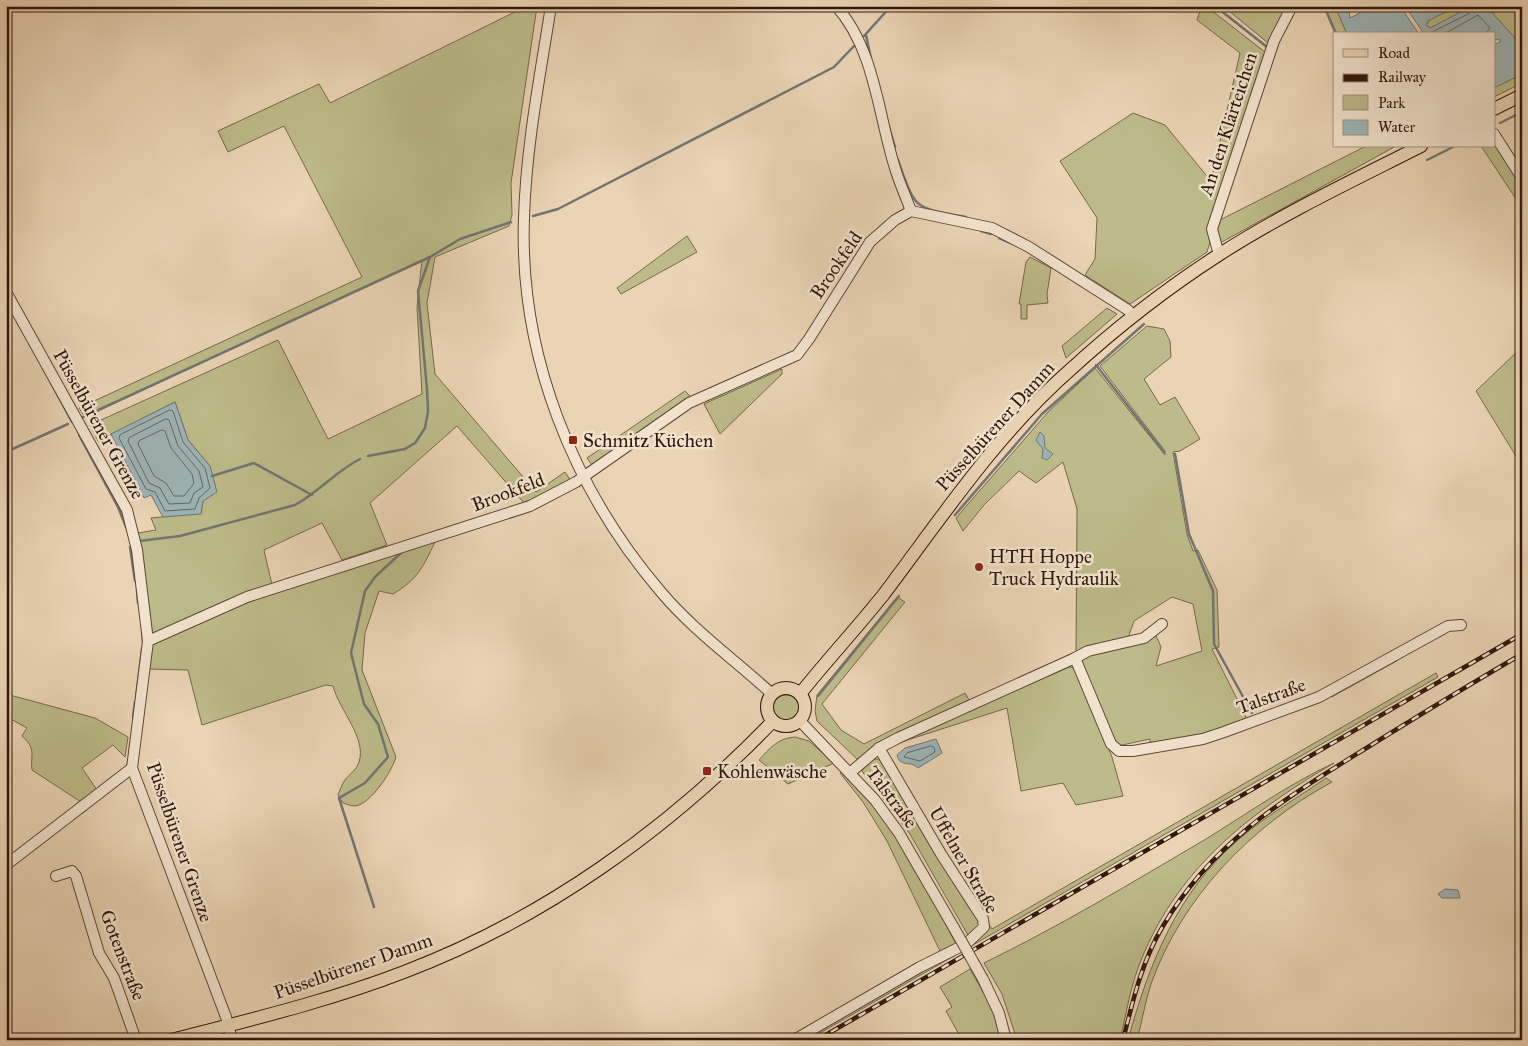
<svg xmlns="http://www.w3.org/2000/svg" width="1528" height="1046" font-family="'IM FELL Great Primer',serif">
<style>
.green{fill:#bcbb89;stroke:#76684a}
.water{fill:#9db5b8;stroke:#717573}
.lines{fill:none;stroke-linecap:round;stroke-linejoin:round}
.shore{stroke:#666662;stroke-width:1}
.stream{stroke:#717573;stroke-width:2.5}
.minor-casing{stroke:#5e4635;stroke-width:12}
.major-casing{stroke:#30160b;stroke-width:14}
.minor{stroke:#f1e3ce;stroke-width:10}
.major{stroke:#ead4b4;stroke-width:12}
.rail-casing{stroke:#30160b;stroke-width:4.5}
.rail{stroke:#f1e3ce;stroke-width:2.5;stroke-dasharray:8;stroke-linecap:butt}
.minor-bridge-casing{stroke:#5e4635;stroke-width:12;stroke-linecap:butt}
.minor-bridge{stroke:#f1e3ce;stroke-width:10}
.poi-dot{fill:#8f2418;stroke:#f1e3ce;stroke-width:2}
.labels{text-anchor:middle;dominant-baseline:central;stroke-width:5;stroke-linejoin:round;paint-order:stroke}
.street-label{font-size:19px;fill:#30160b;stroke:#f1e3ce}
.poi-label{font-size:19px;fill:#30160b;stroke:#f1e3ce;text-anchor:start}
</style>
<rect width="100%" height="100%" fill="#ead4b4"/>
<filter id="stains"><feTurbulence type="fractalNoise" baseFrequency=".004" numOctaves="4"/><feColorMatrix values="0 0 0 0 .2 0 0 0 0 .09 0 0 0 0 .02 0 0 0 .5 -.17"/></filter>
<radialGradient id="worn" r=".72"><stop offset=".6" stop-color="#630" stop-opacity="0"/><stop offset="1" stop-color="#630" stop-opacity=".3"/></radialGradient>
<!-- green -->
<g class="green">
<polygon points="527,6 537,6 511,183 512,215 509,226 435,257 427,303 435,374 536,492 565,472 571,481 541,497 524,503 457,426 370,503 387,545 342,560 322,523 264,550 272,585 151,636 138,533 156,530 151,518 201,513 203,501 216,492 210,466 188,440 175,402 98,441 90,425 278,340 328,439 422,394 417,307 422,260 85,417 79,408 362,277 284,126 228,152 218,131 319,84 330,103"/>
<polygon points="1223,6 1289,6 1268,43"/>
<polygon points="1323,6 1335,6 1347,34 1337,34"/>
<polygon points="1458,6 1472,6 1431,28 1426,25 1431,19"/>
<polygon points="1486,6 1522,6 1522,46"/>
<polygon points="1207,7 1265,52 1208,232 1210,242 1207,252 1130,304 1085,275 1095,259 1097,218 1060,161 1133,113 1165,125 1211,181 1240,53 1197,20 1200,11"/>
<polygon points="1522,74 1522,83 1494,97 1494,88"/>
<polygon points="1494,140 1522,184 1522,208 1481,146 1494,146"/>
<polygon points="1366,146 1396,146 1220,243 1216,231 1220,220"/>
<polygon points="687,236 697,252 621,294 617,288"/>
<polygon points="1030,257 1051,268 1047,294 1048,303 1027,305 1027,319 1021,319 1021,304 1019,304 1026,262"/>
<polygon points="1107,308 1117,314 1066,358 1062,346"/>
<polygon points="1147,326 1164,329 1170,341 1171,357 1144,379 1160,405 1175,397 1200,439 1180,451 1173,452 1187,534 1193,551 1198,550 1217,590 1219,647 1212,649 1247,719 1204,735 1150,745 1150,739 1122,745 1113,743 1080,660 1088,654 1155,633 1161,647 1156,666 1202,651 1193,604 1172,597 1134,621 1128,638 1076,652 1077,509 1063,462 1036,483 1019,471 984,505 963,531 956,518 1048,412 1095,368 1165,455 1165,451 1100,366"/>
<polygon points="1522,347 1522,466 1476,391"/>
<polygon points="782,369 782,374 720,434 704,404"/>
<polygon points="685,391 692,398 592,465 587,458"/>
<path d="M 435,542 C 423,567 418,579 393,594 L 379,591 L 365,633 L 362,670 L 396,757 C 392,771 371,804 355,806 C 351,806 346,804 343,803 L 338,795 C 340,790 342,784 345,780 C 350,773 356,771 359,762 C 367,738 339,710 333,686 L 326,685 L 202,725 L 188,670 L 148,669 L 153,642 L 248,599 Z"/>
<polygon points="897,597 905,602 822,704 841,730 864,744 965,693 969,700 879,744 857,759 817,721 815,711 817,695"/>
<polygon points="1069,667 1076,668 1112,757 1123,796 1076,805 1063,783 1021,791 1007,708 892,745"/>
<polygon points="1436,673 1438,677 808,1040 798,1040 954,953 986,920 992,929"/>
<path d="M 6,694 L 95,718 L 128,737 L 125,757 L 113,745 L 82,768 L 97,790 L 81,802 L 32,770 C 30,755 37,749 22,736 L 27,728 L 9,718 L 6,721 Z"/>
<circle cx="786" cy="708" r="13"/>
<path d="M 795,737 L 809,741 L 834,763 L 788,784 L 759,760 C 770,748 778,738 795,737 Z"/>
<polygon points="873,759 877,759 884,762 980,918 980,926 969,937 910,834 862,771 867,763"/>
<path d="M 1334,763 C 1244,816 1167,877 1134,980 C 1128,1000 1125,1020 1120,1040 L 1017,1040 L 1002,994 L 984,963 C 1060,926 1133,882 1206,839 C 1248,813 1289,784 1334,763 Z"/>
<path d="M 843,770 C 892,819 924,883 956,944 L 940,951 L 887,841 L 863,802 L 840,773 Z"/>
<path d="M 1326,778 L 1332,782 C 1251,826 1182,897 1151,984 C 1145,1002 1142,1022 1137,1040 L 1128,1040 C 1149,964 1177,892 1239,839 C 1266,816 1297,798 1326,778 Z"/>
<polygon points="970,969 994,1011 1002,1040 962,1040 946,1011 952,1007 940,987"/>
</g>
<!-- water -->
<g class="water">
<polygon points="1335,6 1359,6 1349,11 1350,18 1373,6 1400,6 1419,34 1347,34"/>
<polygon points="1405,6 1458,6 1428,21 1426,25 1430,28 1472,6 1486,6 1522,46 1522,74 1494,88 1494,45 1500,42 1500,39 1494,40 1494,34 1424,34"/>
<polygon points="175,402 188,440 210,466 217,492 203,501 201,514 163,517 151,495 144,498 111,434"/>
<polygon points="1040,432 1044,436 1045,448 1053,454 1047,460 1042,458 1043,449 1036,440"/>
<path d="M 936,739 L 942,753 L 918,768 C 910,760 900,768 897,755 L 905,748 Z"/>
<polygon points="1445,889 1458,890 1460,898 1442,898 1438,894"/>
</g>
<g class="lines">
<!-- shore -->
<g class="shore">
<polyline points="1428,34 1470,13 1473,6"/>
<polyline points="1444,34 1478,15 1490,28 1485,34"/>
<polygon points="170,410 173,411 183,442 205,468 210,488 199,498 195,509 165,511 155,492 146,489 119,438 120,435"/>
<polygon points="166,419 169,420 178,446 199,471 203,487 194,493 190,503 169,504 160,488 149,483 128,441 129,438"/>
<polygon points="162,430 165,431 171,448 192,474 194,483 184,496 174,496 166,483 154,476 138,444 139,441"/>
<polygon points="931,746 934,747 935,752 920,761 904,757 907,753"/>
</g>
<!-- stream -->
<g class="stream">
<polyline points="1215,6 1267,47"/>
<polyline points="1324,6 1336,34"/>
<polyline points="866,35 871,59"/>
<polyline points="864,36 891,6"/>
<polyline points="1500,123 1522,112"/>
<polyline points="889,127 895,147"/>
<path d="M 898,160 C 916,211 913,207 966,217"/>
<polyline points="1427,160 1455,146"/>
<polyline points="533,216 558,209 834,67 854,46"/>
<polyline points="981,231 991,234"/>
<polyline points="999,238 1013,244"/>
<polyline points="1096,365 1164,452"/>
<polyline points="48,377 72,422"/>
<polyline points="81,418 430,257"/>
<polyline points="79,435 118,507 126,527"/>
<polyline points="6,452 68,424"/>
<polyline points="1175,454 1189,534 1213,591 1214,644 1252,713"/>
<polyline points="368,456 405,449 415,443 425,428 428,411 427,389 418,291 430,257 460,239 511,222"/>
<polyline points="212,476 254,463 312,495"/>
<polyline points="955,515 1042,414 1144,324"/>
<path d="M 139,541 L 180,536 L 295,505 C 319,492 336,471 360,459"/>
<polyline points="130,547 135,581"/>
<polyline points="137,591 138,603"/>
<polyline points="142,631 143,642"/>
<polyline points="818,696 899,596"/>
<polyline points="1332,696 1397,660"/>
<polyline points="136,698 142,649"/>
<polyline points="133,717 135,702"/>
<polyline points="374,907 339,798 365,783 388,757 378,724 364,704 351,653 365,591 375,577 402,552"/>
</g>
<defs>
<g id="minor">
<path d="M 551,6 C 540,76 526,147 524,218 C 519,355 573,489 661,592 C 694,631 735,660 772,694"/>
<path d="M 836,6 C 875,49 878,115 895,168 C 899,182 906,197 911,211"/>
<polyline points="1494,134 1522,178"/>
<polyline points="1219,255 1212,229 1274,41 1292,6"/>
<polyline points="6,292 127,510 137,550 148,641 132,768 226,1017 232,1040"/>
<polyline points="148,641 247,597 530,506 576,482 689,403 797,355 809,339 870,242 895,220 911,211 992,228 1029,247 1128,310 1133,316"/>
<polyline points="1075,658 1088,651 1144,638 1162,624"/>
<polyline points="800,721 875,800 899,833 954,928"/>
<polyline points="851,772 879,748 898,738 1075,658 1111,744 1119,751 1133,751 1203,739 1224,732 1319,697 1448,626 1461,625"/>
<polyline points="6,865 132,768"/>
<polyline points="56,876 72,871 76,876 99,953 114,978 136,1040"/>
<polyline points="983,979 999,1013 1006,1040"/>
<polyline points="794,1040 920,967 966,944 984,927 983,919 941,854 879,748"/>
</g>
<g id="major">
<polyline points="1494,109 1522,95"/>
<circle cx="786" cy="707" r="19"/>
<path d="M 800,694 C 827,660 857,628 884,594 C 942,517 997,434 1070,370 C 1117,327 1167,288 1220,254 C 1284,213 1354,180 1421,146"/>
<path d="M 172,1040 C 249,1020 329,1001 404,972 C 544,919 669,829 773,721"/>
</g>
</defs>
<!-- minor casing -->
<use href="#minor" class="minor-casing"/>
<!-- major casing -->
<use href="#major" class="major-casing"/>
<!-- minor -->
<use href="#minor" class="minor"/>
<!-- major -->
<use href="#major" class="major"/>
<defs>
<g id="rail">
<polyline points="817,1040 1522,634"/>
<path d="M 1123,1040 C 1133,1000 1142,961 1163,926 C 1212,843 1281,801 1360,752 C 1413,719 1467,686 1522,654"/>
</g>
</defs>
<!-- rail casing -->
<use href="#rail" class="rail-casing"/>
<!-- rail -->
<use href="#rail" class="rail"/>
<defs>
<polyline id="minor-bridge" points="954,928 983,979"/>
</defs>
<!-- minor-bridge casing -->
<use href="#minor-bridge" class="minor-bridge-casing"/>
<!-- minor-bridge -->
<use href="#minor-bridge" class="minor-bridge"/>
</g>
<!-- markers -->
<g class="poi-dot">
<rect x="568" y="435" width="10" height="10" rx="2.5"/>
<circle cx="979" cy="567" r="5"/>
<rect x="702" y="766" width="10" height="10" rx="2.5"/>
</g>
<g class="labels">
<!-- street labels -->
<g class="street-label">
<text transform="translate(1228 124) rotate(-72)">An den Klärteichen</text>
<text transform="translate(836 265) rotate(-56)">Brookfeld</text>
<text transform="translate(99 424) rotate(61)">Püsselbürener Grenze</text>
<text transform="translate(995 426) rotate(-48)">Püsselbürener Damm</text>
<text transform="translate(508 492) rotate(-21)">Brookfeld</text>
<text transform="translate(1271 696) rotate(-20)">Talstraße</text>
<text transform="translate(892 797) rotate(53)">Talstraße</text>
<text transform="translate(180 842) rotate(71)">Püsselbürener Grenze</text>
<text transform="translate(964 860) rotate(60)">Uffelner Straße</text>
<text transform="translate(123 955) rotate(69)">Gotenstraße</text>
<text transform="translate(353 966) rotate(-19)">Püsselbürener Damm</text>
</g>
<!-- poi labels -->
<g class="poi-label">
<text x="583" y="440">Schmitz Küchen</text>
<text x="989" y="556">HTH Hoppe<tspan x="989" dy="22">Truck Hydraulik</tspan></text>
<text x="717" y="771">Kohlenwäsche</text>
</g>
</g>
<!-- margin -->
<rect width="1528" height="1046" fill="none" stroke="#ead4b4" stroke-width="25"/>
<rect x="8" y="8" width="1513" height="1031" fill="none" stroke="#30160b" stroke-width="2.5"/>
<rect x="12" y="12" width="1503" height="1021" fill="none" stroke="#30160b"/>
<!-- legend -->
<rect x="1333" y="32" width="162" height="115" fill="#f1e3ce" stroke="#a49180"/>
<rect x="1343" y="49" width="25" height="8" fill="#ead4b4" stroke="#a49180"/>
<text x="1378" y="58" font-size="15" fill="#30160b">Road</text>
<rect x="1343" y="74" width="25" height="8" fill="#30160b" stroke="#a49180"/>
<text x="1378" y="82" font-size="15" fill="#30160b">Railway</text>
<rect x="1343" y="95" width="25" height="15" fill="#bcbb89" stroke="#a49180"/>
<text x="1378" y="108" font-size="15" fill="#30160b">Park</text>
<rect x="1343" y="120" width="25" height="15" fill="#9db5b8" stroke="#a49180"/>
<text x="1378" y="132" font-size="15" fill="#30160b">Water</text>
<rect width="100%" height="100%" filter="url(#stains)"/>
<rect width="100%" height="100%" fill="url(#worn)"/>
</svg>
